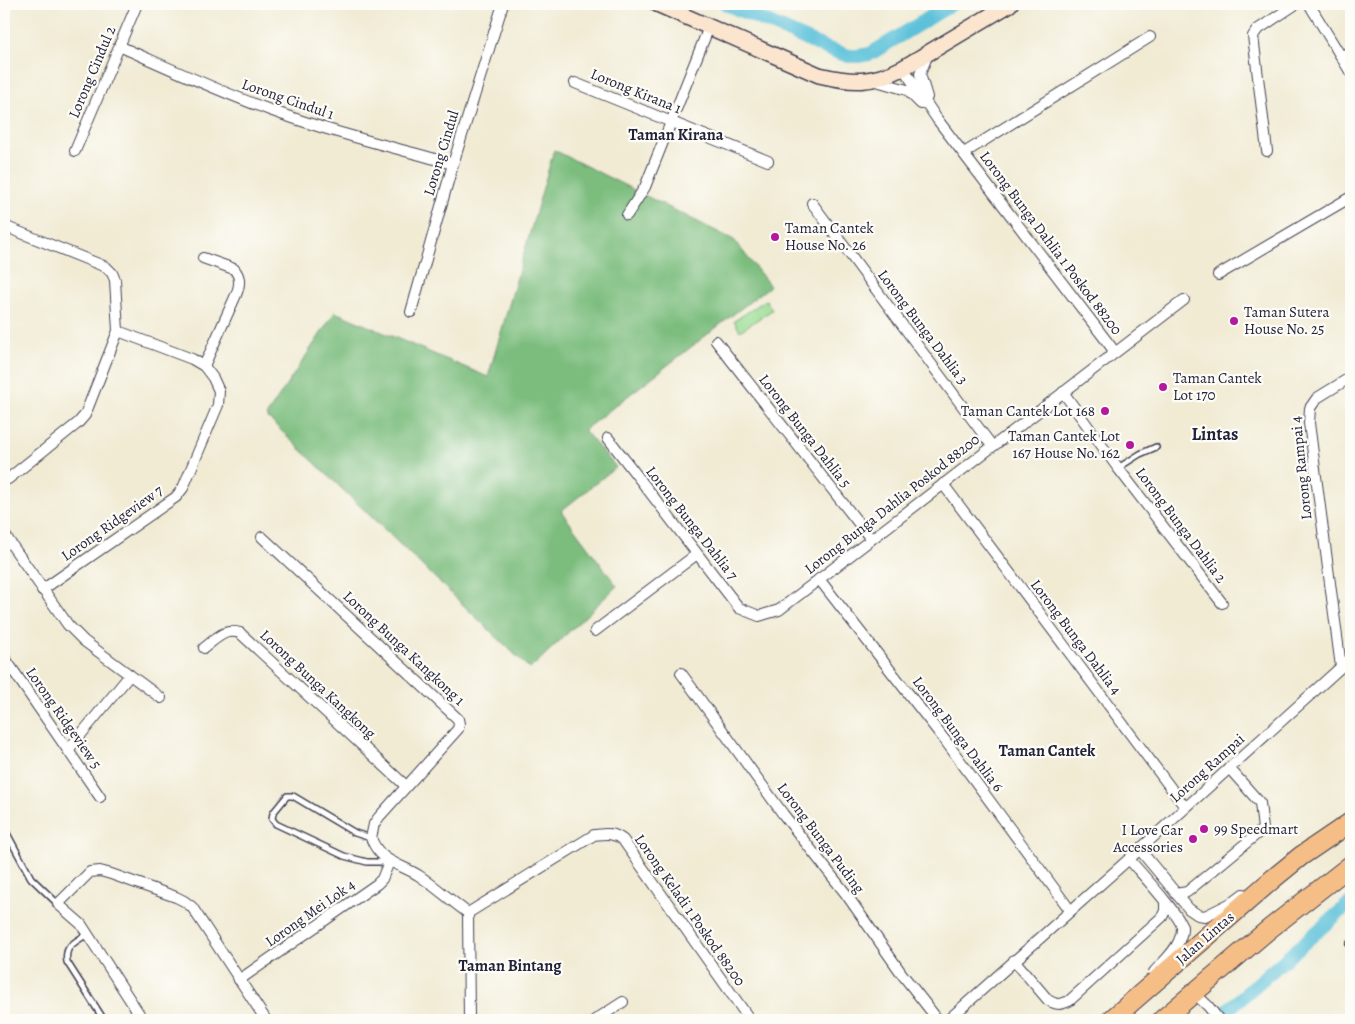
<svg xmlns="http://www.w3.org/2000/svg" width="1355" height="1024" font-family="Alegreya,serif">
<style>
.green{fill:#9bde95;stroke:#5e8068}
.forest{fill:#7cbd7e;stroke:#4f705c}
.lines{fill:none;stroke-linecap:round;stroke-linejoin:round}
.canal{stroke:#5bc1d9;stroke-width:14}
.lane-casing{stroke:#414052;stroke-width:8}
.street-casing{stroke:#414052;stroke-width:12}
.secondary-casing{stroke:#414052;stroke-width:18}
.highway-casing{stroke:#414052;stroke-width:21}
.lane{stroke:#fff;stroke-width:5}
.street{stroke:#fff;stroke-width:10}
.secondary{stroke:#fbe5cf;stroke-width:15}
.highway{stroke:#f6be87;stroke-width:19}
.poi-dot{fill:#b5179e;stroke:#fdfcf7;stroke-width:2}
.labels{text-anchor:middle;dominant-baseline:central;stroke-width:4.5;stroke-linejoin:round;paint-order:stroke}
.street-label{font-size:15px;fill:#22223b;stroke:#fdfcf7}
.poi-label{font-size:15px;fill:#22223b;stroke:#fdfcf7;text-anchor:start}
.neighbourhood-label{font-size:16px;font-weight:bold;fill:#22223b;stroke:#fdfcf7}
.quarter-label{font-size:18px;font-weight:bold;fill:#22223b;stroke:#fdfcf7}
</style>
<rect width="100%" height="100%" fill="#fdfcf7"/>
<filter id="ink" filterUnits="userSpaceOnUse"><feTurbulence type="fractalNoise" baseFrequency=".02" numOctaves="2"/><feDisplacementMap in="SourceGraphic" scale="10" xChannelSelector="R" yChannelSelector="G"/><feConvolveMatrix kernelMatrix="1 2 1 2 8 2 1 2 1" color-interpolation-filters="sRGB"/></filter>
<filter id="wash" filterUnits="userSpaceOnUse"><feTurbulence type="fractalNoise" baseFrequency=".0096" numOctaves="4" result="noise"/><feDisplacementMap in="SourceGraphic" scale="20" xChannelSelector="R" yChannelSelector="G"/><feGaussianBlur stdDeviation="1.12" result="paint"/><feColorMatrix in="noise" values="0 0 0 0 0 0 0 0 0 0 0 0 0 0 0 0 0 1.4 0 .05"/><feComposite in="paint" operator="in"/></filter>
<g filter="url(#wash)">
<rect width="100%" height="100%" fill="#f1ebd4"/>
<!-- green -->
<polygon class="green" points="766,300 772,310 740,331 734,321"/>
<!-- forest -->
<polygon class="forest" points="554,150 734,240 770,286 584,430 616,467 561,511 617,586 530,669 266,416 335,312 488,377"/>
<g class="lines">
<!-- canal -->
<g class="canal">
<polyline points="726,4 828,49 849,56 858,56 870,54 952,4"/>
<polyline points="1216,1020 1351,902"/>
</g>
</g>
</g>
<g filter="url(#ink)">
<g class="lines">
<defs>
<g id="lane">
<polyline points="1118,468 1140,454 1156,447"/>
<polyline points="4,828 31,878 58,904"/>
<polyline points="371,838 355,833 293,796 287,796 273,813 272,819 276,824 344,856 367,862 388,862"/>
<path d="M 87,934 C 75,943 64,945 67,962 L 104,1020"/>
<polyline points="1349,944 1351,946"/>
</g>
<g id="street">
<polyline points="1309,4 1351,73"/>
<path d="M 119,46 C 169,68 218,91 270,110 C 330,132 392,147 453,164"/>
<polyline points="1342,56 1351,51"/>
<polyline points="903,68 937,119 1115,352"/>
<polyline points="873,80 907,90 921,104"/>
<polyline points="575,83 768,161"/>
<polyline points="927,97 920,74 928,54"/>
<polyline points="75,151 137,4"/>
<polyline points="1267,151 1253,36 1257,30 1296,4"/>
<polyline points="964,153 1150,37"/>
<polyline points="812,203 992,446"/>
<polyline points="627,215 645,187 709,27"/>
<polyline points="4,226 106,267 112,273 115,280 118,331 85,415 78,423 8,479"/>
<path d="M 203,258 L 234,269 C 241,277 240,285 236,295 L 204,366"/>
<polyline points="1218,275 1351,197"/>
<polyline points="411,312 453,164 503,4"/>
<polyline points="716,341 871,539"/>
<polyline points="1063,392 1118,468 1222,603"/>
<polyline points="608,438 739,608 759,616 779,610 1184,300"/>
<polyline points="943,484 1185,807"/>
<polyline points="4,534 68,625 84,641 161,698"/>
<path d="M 262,537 L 458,719 L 459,724 L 458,729 L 379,817 L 374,824 L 371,838 C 380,862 398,863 418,875 C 435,886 451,901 468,913 L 469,1020"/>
<polyline points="819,579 947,743 1070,910"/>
<polyline points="42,590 176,497 183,488 218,405 219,391 213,378 204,366 192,359 118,331"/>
<polyline points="595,631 697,554"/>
<path d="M 204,648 C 216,639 224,628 240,633 L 406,786"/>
<polyline points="4,657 100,797"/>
<polyline points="1341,667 1309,423 1310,408 1317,398 1351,377"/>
<polyline points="681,673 783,814 846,894 902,974 938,1020"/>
<polyline points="68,750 130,675"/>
<polyline points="1140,850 1189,909 1198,915 1205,916 1231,903 1243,894"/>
<path d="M 1129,859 C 1139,871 1180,915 1182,927 C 1182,930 1181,936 1180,938 C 1176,951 1163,962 1154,972"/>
<polyline points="1176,894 1187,892 1263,829 1260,803 1229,768"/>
<path d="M 468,913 L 594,835 C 605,834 613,832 623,840 L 750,1020"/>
<path d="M 1014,960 L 1048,1000 C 1056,1005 1060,1005 1069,1001 L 1162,917 L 1165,911 L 1165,902"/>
<polyline points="239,980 377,884 382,879 389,862"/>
<polyline points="1193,992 1208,1006 1219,1020"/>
<polyline points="143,1020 81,924 58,904 90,872 100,871 111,874 176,897 184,901 192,907 266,1020"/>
<polyline points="595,1020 623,1002"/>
<polyline points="948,1020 1129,859 1351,658"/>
</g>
<path id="secondary" d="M 657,4 L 819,75 C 853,83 871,84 903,68 L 1010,4"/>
<g id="highway">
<polyline points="1111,1020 1274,878 1301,856 1351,822"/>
<polyline points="1162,1020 1268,930 1351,865"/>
</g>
</defs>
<!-- lane casing -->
<use href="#lane" class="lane-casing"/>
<!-- street casing -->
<use href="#street" class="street-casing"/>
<!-- secondary casing -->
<use href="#secondary" class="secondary-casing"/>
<!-- highway casing -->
<use href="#highway" class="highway-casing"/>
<!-- lane -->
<use href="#lane" class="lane"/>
<!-- street -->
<use href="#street" class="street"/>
<!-- secondary -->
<use href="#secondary" class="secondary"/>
<!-- highway -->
<use href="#highway" class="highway"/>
</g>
</g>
<!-- markers -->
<g class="poi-dot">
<circle cx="775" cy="237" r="5"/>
<circle cx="1234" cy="321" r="5"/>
<circle cx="1163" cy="387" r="5"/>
<circle cx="1105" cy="411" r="5"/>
<circle cx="1130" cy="445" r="5"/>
<circle cx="1204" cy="829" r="5"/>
<circle cx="1193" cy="839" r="5"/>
</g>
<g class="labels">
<!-- street labels -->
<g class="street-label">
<text transform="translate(92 72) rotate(-67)">Lorong Cindul 2</text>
<text transform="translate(636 91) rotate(22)">Lorong Kirana 1</text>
<text transform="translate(288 99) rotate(19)">Lorong Cindul 1</text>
<text transform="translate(441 153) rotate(-73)">Lorong Cindul</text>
<text transform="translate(1051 243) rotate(53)">Lorong Bunga Dahlia 1 Poskod 88200</text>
<text transform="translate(923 327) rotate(53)">Lorong Bunga Dahlia 3</text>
<text transform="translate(805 431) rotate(52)">Lorong Bunga Dahlia 5</text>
<text transform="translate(1301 468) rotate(-96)">Lorong Rampai 4</text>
<text transform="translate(892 504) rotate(-38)">Lorong Bunga Dahlia Poskod 88200</text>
<text transform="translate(112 523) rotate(-35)">Lorong Ridgeview 7</text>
<text transform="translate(692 523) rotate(52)">Lorong Bunga Dahlia 7</text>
<text transform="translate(1181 525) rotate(53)">Lorong Bunga Dahlia 2</text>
<text transform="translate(1076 637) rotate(53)">Lorong Bunga Dahlia 4</text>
<text transform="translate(404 648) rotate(43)">Lorong Bunga Kangkong 1</text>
<text transform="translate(318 684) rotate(43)">Lorong Bunga Kangkong</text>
<text transform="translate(64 718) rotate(55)">Lorong Ridgeview 5</text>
<text transform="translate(958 734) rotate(53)">Lorong Bunga Dahlia 6</text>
<text transform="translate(1207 768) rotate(-42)">Lorong Rampai</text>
<text transform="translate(821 838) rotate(53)">Lorong Bunga Puding</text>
<text transform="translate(690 910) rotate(55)">Lorong Keladi 1 Poskod 88200</text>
<text transform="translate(310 913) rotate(-35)">Lorong Mei Lok 4</text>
<text transform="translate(1205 938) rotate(-41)">Jalan Lintas</text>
</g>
<!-- poi labels -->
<g class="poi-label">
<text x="785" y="228">Taman Cantek<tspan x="785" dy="17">House No. 26</tspan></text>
<text x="1244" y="312">Taman Sutera<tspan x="1244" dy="17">House No. 25</tspan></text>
<text x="1173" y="378">Taman Cantek<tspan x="1173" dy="17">Lot 170</tspan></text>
<text x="1095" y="411" text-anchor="end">Taman Cantek Lot 168</text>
<text x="1120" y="436" text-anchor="end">Taman Cantek Lot<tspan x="1120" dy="17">167 House No. 162</tspan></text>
<text x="1214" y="829">99 Speedmart</text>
<text x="1183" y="830" text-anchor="end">I Love Car<tspan x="1183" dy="17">Accessories</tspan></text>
</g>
<!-- neighbourhood labels -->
<g class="neighbourhood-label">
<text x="676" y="135">Taman Kirana</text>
<text x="1047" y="751">Taman Cantek</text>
<text x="510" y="966">Taman Bintang</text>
</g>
<!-- quarter labels -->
<g class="quarter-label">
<text x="1215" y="434">Lintas</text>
</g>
</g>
<!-- margin -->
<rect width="1355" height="1024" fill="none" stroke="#fdfcf7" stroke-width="20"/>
</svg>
